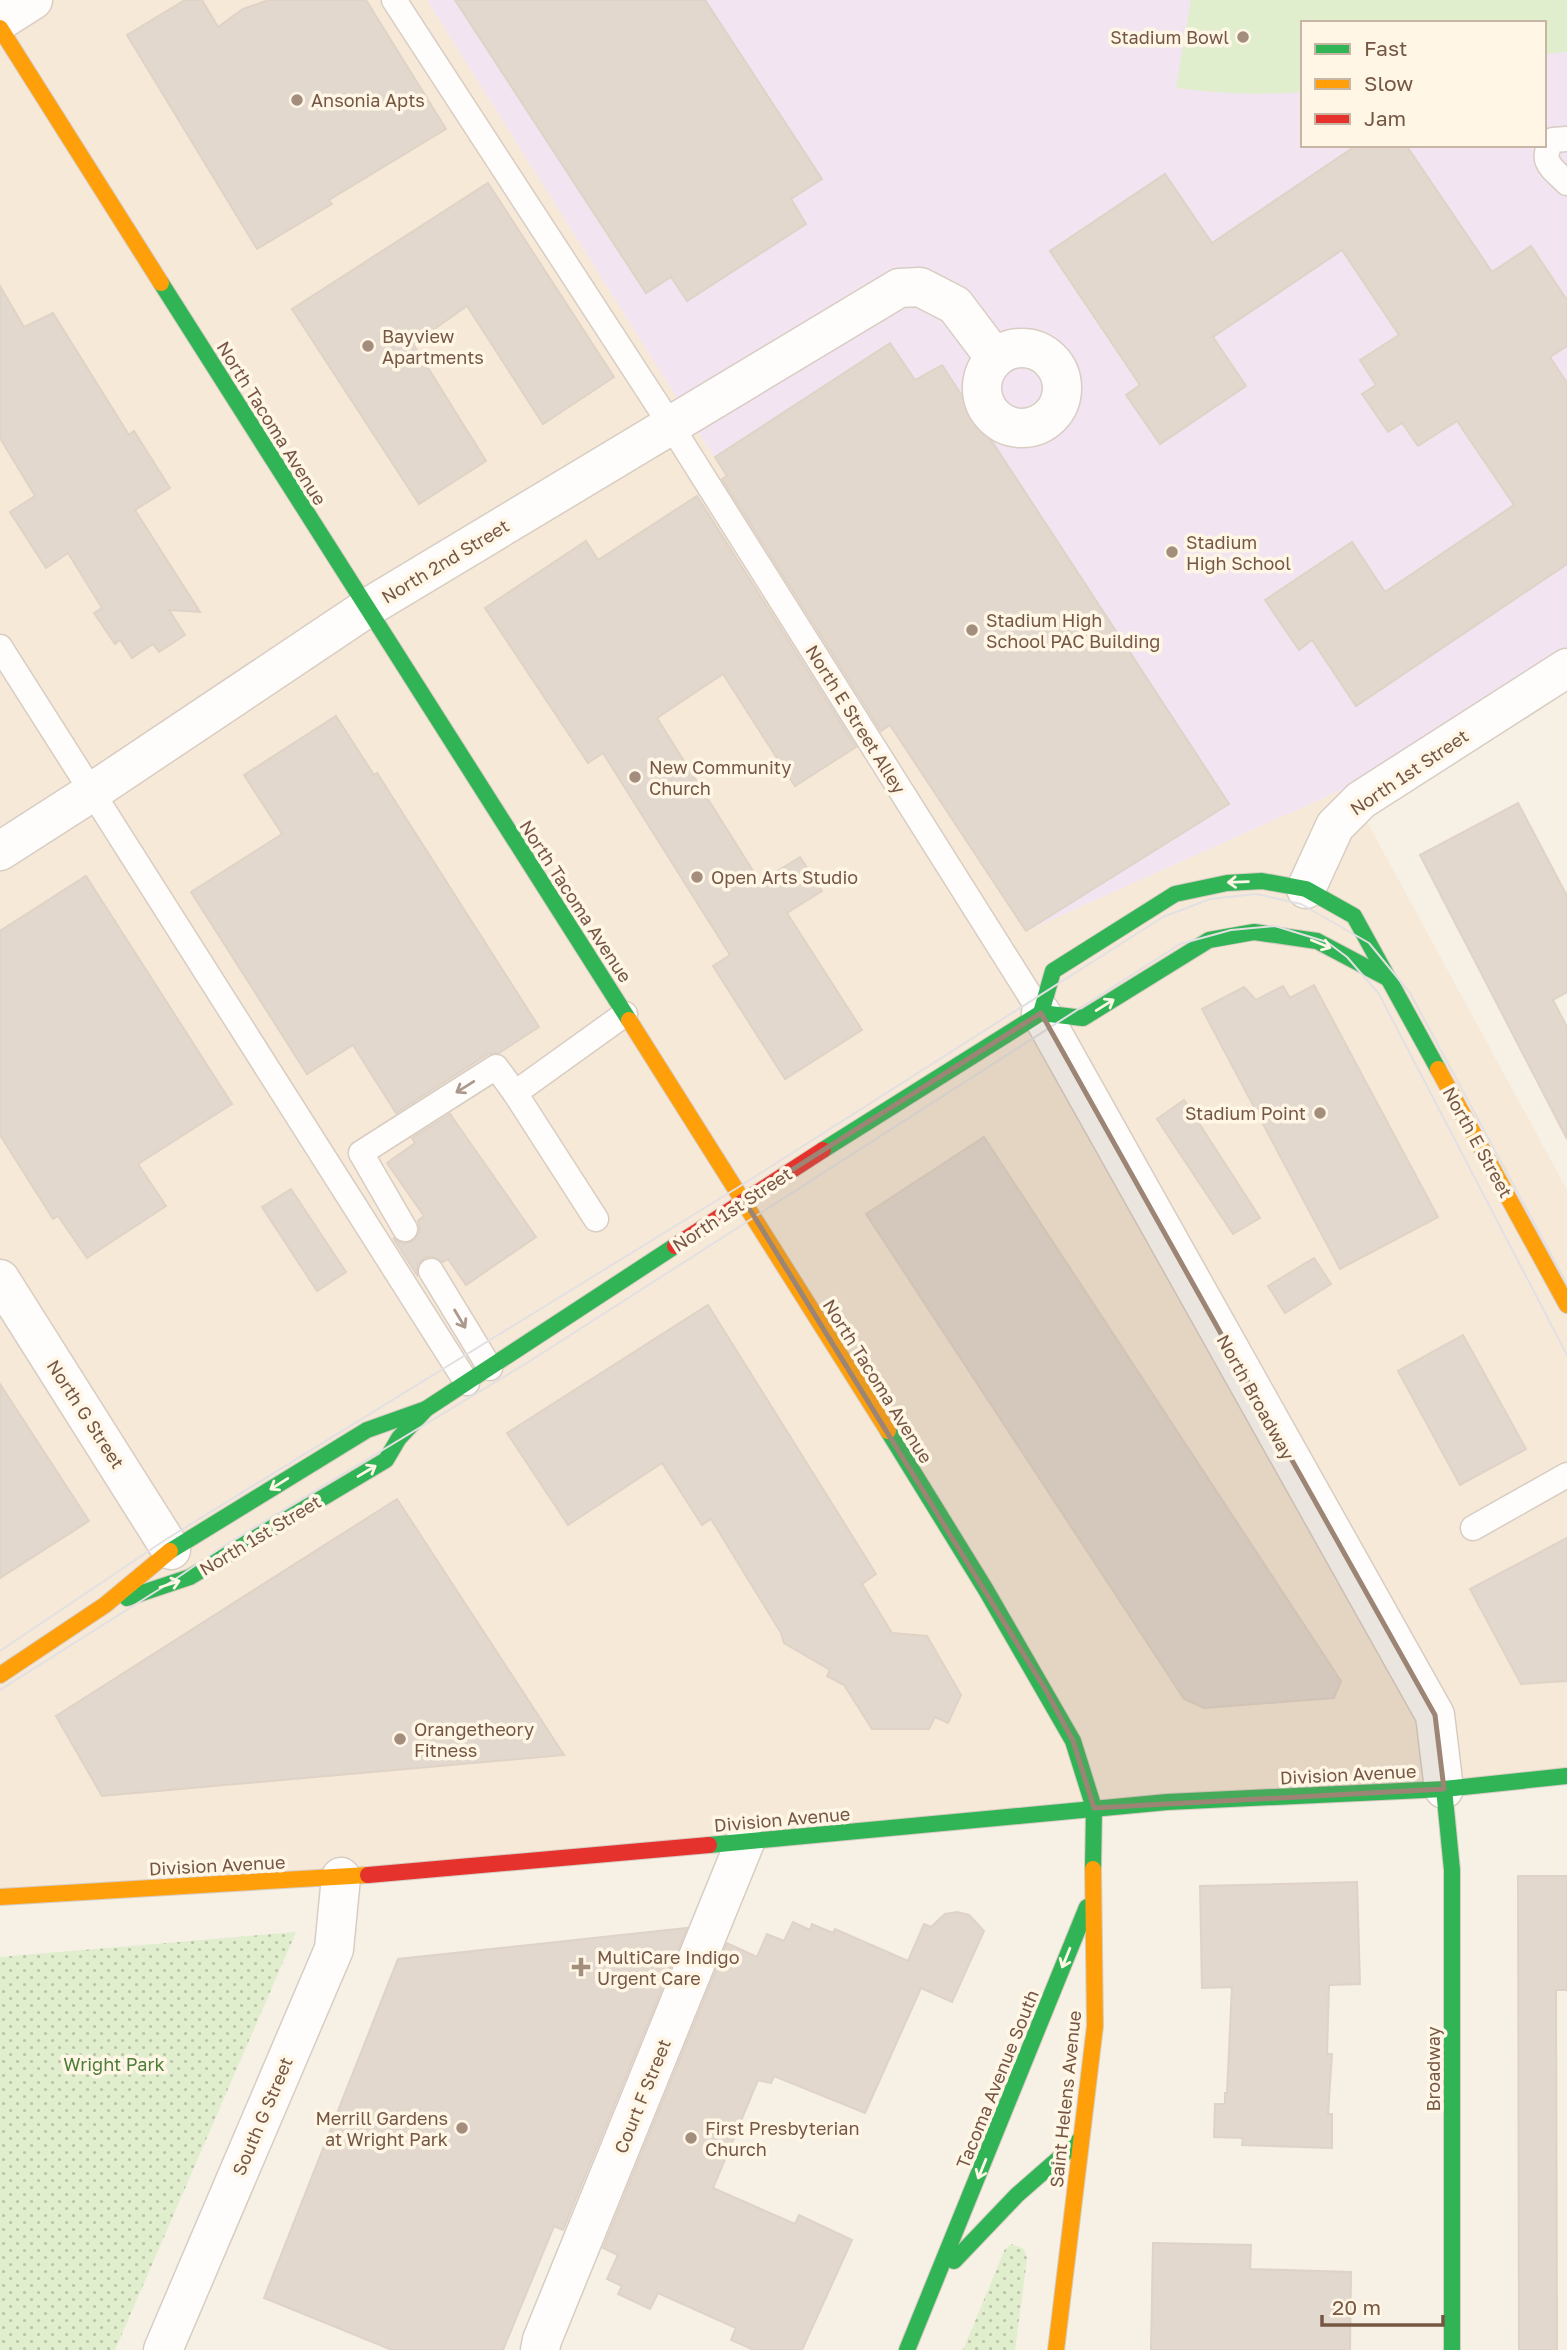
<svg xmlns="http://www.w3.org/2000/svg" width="1567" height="2350" font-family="'Golos Text',sans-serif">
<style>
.residential{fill:#f7e9d7}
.education{fill:#f3e4f1;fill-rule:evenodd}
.park{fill:url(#park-dots)}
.pitch{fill:#e0eece}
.building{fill:#e3d8cd;stroke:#dfd3c7;stroke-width:2}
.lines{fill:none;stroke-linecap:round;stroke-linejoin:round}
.lane-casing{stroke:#d8cdc3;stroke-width:27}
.street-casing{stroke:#d8cdc3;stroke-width:41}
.fast-casing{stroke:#d7ccc2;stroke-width:18}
.slow-casing{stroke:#d7ccc2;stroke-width:18}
.jam-casing{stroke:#d7ccc2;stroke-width:18}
.lane{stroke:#fefdfb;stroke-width:24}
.street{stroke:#fefdfb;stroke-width:38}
.fast{stroke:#30b455;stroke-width:16}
.slow{stroke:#ff9f0a;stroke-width:16}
.jam{stroke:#e5322d;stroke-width:16}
.tram{stroke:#e3e0e3;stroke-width:2}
.oneway{stroke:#fff6e6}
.oneway2{stroke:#ac998d}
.marked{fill:#9c8574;fill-opacity:0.2;stroke:#9c8574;stroke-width:5;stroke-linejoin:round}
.poi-dot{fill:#a38d7c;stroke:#fff6e6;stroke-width:2.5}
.labels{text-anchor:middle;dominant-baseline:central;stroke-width:7;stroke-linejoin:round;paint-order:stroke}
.poi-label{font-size:18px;fill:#765744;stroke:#fff6e6;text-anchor:start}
.street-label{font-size:18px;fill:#765744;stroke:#fff6e6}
.park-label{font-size:18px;fill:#4c7d3a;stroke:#fff6e6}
</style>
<defs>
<pattern id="park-dots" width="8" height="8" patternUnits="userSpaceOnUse" patternTransform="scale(1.75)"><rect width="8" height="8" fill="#e0eece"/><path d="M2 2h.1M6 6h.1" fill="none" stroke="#bac4a9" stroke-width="1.8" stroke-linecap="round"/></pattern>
</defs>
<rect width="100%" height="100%" fill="#f6f0e5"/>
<!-- residential -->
<polygon class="residential" points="0,0 427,0 714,457 1026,931 1348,787 1567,1190 1567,1774 0,1904"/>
<!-- education -->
<path class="education" d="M 427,0 L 1567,0 L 1567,647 L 1348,787 L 1026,931 L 714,457 ZM 1303,23 L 1544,23 L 1544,145 L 1303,145 Z"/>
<!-- park -->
<g class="park">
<polygon points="296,1932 115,2350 0,2350 0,1957"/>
<polygon points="1012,2244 1024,2249 1027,2259 1015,2350 963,2350 1005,2249"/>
</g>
<!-- pitch -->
<path class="pitch" d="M 1191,0 L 1567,0 L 1567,52 L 1544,54 L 1544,23 L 1303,23 L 1303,92 C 1259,95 1219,94 1176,88 Z"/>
<!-- building -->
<g class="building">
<polygon points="185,0 202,0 218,27 243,9 269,0 366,0 446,129 329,200 332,204 257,249 127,35"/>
<polygon points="455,0 705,0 822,179 791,199 806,224 687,301 671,277 646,293"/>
<polygon points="1357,145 1406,145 1492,272 1531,246 1567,300 1567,346 1550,357 1567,383 1567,564 1356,706 1312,640 1299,650 1265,600 1352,542 1385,592 1514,505 1457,421 1418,446 1402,423 1388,432 1362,394 1376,385 1360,360 1399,335 1342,250 1213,337 1246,386 1160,444 1126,395 1140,385 1050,251 1165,174 1212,243"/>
<polygon points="488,183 614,377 543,424 467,306 413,344 486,461 419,504 292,309"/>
<polygon points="0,286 24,327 53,313 129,435 134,431 170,488 135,510 200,612 169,610 185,635 159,652 153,644 132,658 120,640 115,644 94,613 102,608 68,553 46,568 10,512 35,496 0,438"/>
<polygon points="890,343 915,380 942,365 1229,804 1026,931 890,725 881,731 722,479 727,476 715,457"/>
<polygon points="697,496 856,747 795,786 723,674 657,718 760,882 800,857 822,891 787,913 862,1030 785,1079 713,966 730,955 603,753 588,763 485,608 586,541 598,560"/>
<polygon points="336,716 374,775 377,773 539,1027 499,1053 488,1054 396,1113 353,1045 307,1074 191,892 282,834 244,775"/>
<polygon points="1518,803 1567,896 1567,992 1553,1000 1567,1027 1567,1139 1420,855"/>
<polygon points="86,876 232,1104 138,1164 166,1206 87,1258 58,1216 53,1219 0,1135 0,931"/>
<polygon points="1314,985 1438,1217 1340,1269 1202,1009 1244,987 1256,1000 1283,986 1290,998"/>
<polygon points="1184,1100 1260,1218 1233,1234 1157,1119"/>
<polygon points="450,1114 536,1237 466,1285 448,1259 443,1262 431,1256 424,1258 418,1264 417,1275 393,1238 404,1244 413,1241 420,1230 418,1221 424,1216 387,1163 415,1143 412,1138"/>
<polygon points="984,1137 1341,1681 1334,1698 1204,1708 1184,1699 866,1214"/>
<polygon points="291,1189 346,1272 317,1291 262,1207"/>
<polygon points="1314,1258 1331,1284 1285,1313 1268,1286"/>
<polygon points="708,1305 876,1574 862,1584 892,1633 927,1636 961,1695 948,1723 935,1717 929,1729 872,1729 844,1685 827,1676 830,1670 784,1643 781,1633 711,1519 702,1525 662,1463 568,1525 507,1433"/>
<polygon points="1463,1335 1526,1449 1460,1485 1398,1371"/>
<polygon points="0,1384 89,1521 0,1578"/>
<polygon points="397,1499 564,1755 102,1796 56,1716"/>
<polygon points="1567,1538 1567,1681 1521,1684 1470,1589"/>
<polygon points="1518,1876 1567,1876 1567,1990 1556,1990 1557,2350 1519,2350"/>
<polygon points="1357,1882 1360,1984 1329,1985 1327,2054 1332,2054 1328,2114 1332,2114 1332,2148 1242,2145 1243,2138 1214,2137 1215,2104 1225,2104 1225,2093 1227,2093 1232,1987 1202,1988 1200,1886"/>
<polygon points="957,1912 969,1915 984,1931 952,2002 921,1988 865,2113 774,2076 771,2083 758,2080 713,2188 795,2224 799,2215 852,2240 802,2350 754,2350 731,2340 736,2328 658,2293 650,2309 618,2294 622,2286 607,2279 618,2255 603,2248 727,1943 757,1957 767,1934 784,1941 793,1922 810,1930 812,1924 833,1933 835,1929 908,1961 924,1924 931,1927 945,1914"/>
<polygon points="687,1928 563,2230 554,2226 503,2350 392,2350 264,2298 398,1959"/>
<polygon points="1153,2243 1251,2245 1250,2269 1351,2272 1350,2350 1151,2350"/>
</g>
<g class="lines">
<defs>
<g id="lane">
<polyline points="394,0 670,424 1041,1013"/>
<path d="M 1567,139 L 1553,140 C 1538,161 1552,168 1567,183"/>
<polyline points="0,647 467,1383"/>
<polyline points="596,1219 515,1093 625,1014"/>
<polyline points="405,1229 361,1153 496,1067 515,1093"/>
<polyline points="431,1271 490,1368"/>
<polyline points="1473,1528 1567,1475"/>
</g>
<g id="street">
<polyline points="0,21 33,0"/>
<circle cx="1022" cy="388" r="40"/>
<polyline points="0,851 92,792 367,608 899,288 920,287 955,305 995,358"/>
<polyline points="1306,889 1335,826 1361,800 1567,668"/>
<polyline points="1041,1013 1435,1715 1444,1789"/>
<polyline points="0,1279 171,1550"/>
<polyline points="163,2350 334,1949 341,1877"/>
<polyline points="540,2350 542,2340 745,1842"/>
</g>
<g id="fast">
<polyline points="161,283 629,1020"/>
<polyline points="1041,1013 1053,971 1175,894 1227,883 1262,881 1306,889 1354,916 1438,1069"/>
<polyline points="823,1150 1041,1013 1083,1018 1209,940 1254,932 1317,941 1389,979"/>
<polyline points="888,1431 986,1590 1073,1741 1094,1808 1093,1869"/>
<polyline points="170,1551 367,1430 426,1409 675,1246"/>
<polyline points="127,1598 190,1577 386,1460 399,1438 426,1409"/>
<polyline points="1444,1789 1452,1870 1452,2350"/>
<polyline points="709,1845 1167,1802 1444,1789 1567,1776"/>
<polyline points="954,2261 1017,2195 1081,2139"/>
<polyline points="907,2350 1087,1907"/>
</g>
<g id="slow">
<polyline points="0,28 161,283"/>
<polyline points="629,1020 888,1431"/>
<polyline points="1438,1069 1567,1305"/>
<polyline points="0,1675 105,1605 170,1551"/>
<polyline points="0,1897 368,1875"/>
<polyline points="1056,2350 1095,2026 1093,1869"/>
</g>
<g id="jam">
<polyline points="675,1246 823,1150"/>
<polyline points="368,1875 709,1845"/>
</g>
</defs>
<!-- lane casing -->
<use href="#lane" class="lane-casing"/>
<!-- street casing -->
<use href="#street" class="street-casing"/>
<!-- fast casing -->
<use href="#fast" class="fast-casing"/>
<!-- slow casing -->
<use href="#slow" class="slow-casing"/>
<!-- jam casing -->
<use href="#jam" class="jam-casing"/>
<!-- lane -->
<use href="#lane" class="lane"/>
<!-- street -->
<use href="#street" class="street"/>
<!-- fast -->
<use href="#fast" class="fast"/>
<!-- slow -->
<use href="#slow" class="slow"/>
<!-- jam -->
<use href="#jam" class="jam"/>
<!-- tram -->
<g class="tram">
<polyline points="0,1651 165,1540 737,1188 1163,917 1210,899 1256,894 1301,904 1369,943 1410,993 1567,1284"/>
<polyline points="0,1690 174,1580 222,1547 530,1361 1180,944 1231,930 1275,926 1327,942 1347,957 1379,994 1567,1355"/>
</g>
</g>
<!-- one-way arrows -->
<defs><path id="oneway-shaft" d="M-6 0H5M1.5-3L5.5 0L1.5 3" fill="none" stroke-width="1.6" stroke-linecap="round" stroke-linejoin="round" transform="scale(1.75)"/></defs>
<g class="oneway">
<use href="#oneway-shaft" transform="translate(1238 882) rotate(178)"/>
<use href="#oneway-shaft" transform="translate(1321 944) rotate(22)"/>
<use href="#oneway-shaft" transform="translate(1105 1005) rotate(-32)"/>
<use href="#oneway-shaft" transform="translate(367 1471) rotate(-31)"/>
<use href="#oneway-shaft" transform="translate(279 1484) rotate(148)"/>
<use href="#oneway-shaft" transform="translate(170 1584) rotate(-18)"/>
<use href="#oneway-shaft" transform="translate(1066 1958) rotate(112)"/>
<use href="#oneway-shaft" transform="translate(982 2169) rotate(112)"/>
</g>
<g class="oneway2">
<use href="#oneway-shaft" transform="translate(465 1087) rotate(148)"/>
<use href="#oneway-shaft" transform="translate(460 1319) rotate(59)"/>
</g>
<!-- marked area -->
<path class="marked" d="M 1041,1013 L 1435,1715 L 1444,1789 L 1094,1808 L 1073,1741 L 1045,1689 L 744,1200 Z"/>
<!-- markers -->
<g class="poi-dot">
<circle cx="1243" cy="37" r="7"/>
<circle cx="297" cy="100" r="7"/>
<circle cx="368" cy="346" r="7"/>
<circle cx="1172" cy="552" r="7"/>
<circle cx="972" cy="630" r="7"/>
<circle cx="635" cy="777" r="7"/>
<circle cx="697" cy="877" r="7"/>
<circle cx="1320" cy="1113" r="7"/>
<circle cx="400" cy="1739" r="7"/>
<path d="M577.5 1956.5h7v7h7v7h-7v7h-7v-7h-7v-7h7z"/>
<circle cx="462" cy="2128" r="7"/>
<circle cx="691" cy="2138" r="7"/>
</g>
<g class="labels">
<!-- poi labels -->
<g class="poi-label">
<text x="1229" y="37" text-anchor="end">Stadium Bowl</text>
<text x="311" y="100">Ansonia Apts</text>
<text x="382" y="336">Bayview<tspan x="382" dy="21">Apartments</tspan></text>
<text x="1186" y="542">Stadium<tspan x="1186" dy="21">High School</tspan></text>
<text x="986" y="620">Stadium High<tspan x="986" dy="21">School PAC Building</tspan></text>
<text x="649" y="767">New Community<tspan x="649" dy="21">Church</tspan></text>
<text x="711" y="877">Open Arts Studio</text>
<text x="1306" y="1113" text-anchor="end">Stadium Point</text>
<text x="414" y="1729">Orangetheory<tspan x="414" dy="21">Fitness</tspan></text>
<text x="597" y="1957">MultiCare Indigo<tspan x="597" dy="21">Urgent Care</tspan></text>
<text x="448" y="2118" text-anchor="end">Merrill Gardens<tspan x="448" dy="21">at Wright Park</tspan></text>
<text x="705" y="2128">First Presbyterian<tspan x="705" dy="21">Church</tspan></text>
</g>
<!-- street labels -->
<g class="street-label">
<text transform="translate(272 423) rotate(58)">North Tacoma Avenue</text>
<text transform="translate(445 561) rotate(-31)">North 2nd Street</text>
<text transform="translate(856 719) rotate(58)">North E Street Alley</text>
<text transform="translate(1409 772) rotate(-34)">North 1st Street</text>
<text transform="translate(576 901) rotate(57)">North Tacoma Avenue</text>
<text transform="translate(1478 1142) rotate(61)">North E Street</text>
<text transform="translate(732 1209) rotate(-33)">North 1st Street</text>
<text transform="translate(878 1381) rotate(58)">North Tacoma Avenue</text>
<text transform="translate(1256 1397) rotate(61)">North Broadway</text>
<text transform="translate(86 1414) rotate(57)">North G Street</text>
<text transform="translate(260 1535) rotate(-31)">North 1st Street</text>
<text transform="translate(1348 1774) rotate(-3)">Division Avenue</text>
<text transform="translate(782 1819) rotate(-5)">Division Avenue</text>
<text transform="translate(217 1865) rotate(-3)">Division Avenue</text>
<text transform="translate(1433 2069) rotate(-90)">Broadway</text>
<text transform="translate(997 2079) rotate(-68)">Tacoma Avenue South</text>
<text transform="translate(642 2096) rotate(-68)">Court F Street</text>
<text transform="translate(1065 2099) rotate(-84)">Saint Helens Avenue</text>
<text transform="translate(262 2116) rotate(-67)">South G Street</text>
</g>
<!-- park labels -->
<g class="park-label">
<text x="114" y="2064">Wright Park</text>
</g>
</g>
<!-- legend -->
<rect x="1301" y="21" width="245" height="126" fill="#fff6e6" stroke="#c8b6a5" stroke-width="2"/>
<rect x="1315" y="44" width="35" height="10" fill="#30b455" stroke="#c8b6a5" stroke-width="2"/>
<text x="1364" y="56" font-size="21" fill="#765744">Fast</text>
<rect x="1315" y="79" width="35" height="10" fill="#ff9f0a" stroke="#c8b6a5" stroke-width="2"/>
<text x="1364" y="91" font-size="21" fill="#765744">Slow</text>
<rect x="1315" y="114" width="35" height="10" fill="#e5322d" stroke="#c8b6a5" stroke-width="2"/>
<text x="1364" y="126" font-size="21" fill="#765744">Jam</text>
<!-- scale -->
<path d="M1322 2315v10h121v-10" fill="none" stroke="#765744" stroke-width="3.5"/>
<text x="1332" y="2315" font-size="21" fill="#765744" stroke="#fff6e6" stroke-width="5" paint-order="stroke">20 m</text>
</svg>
